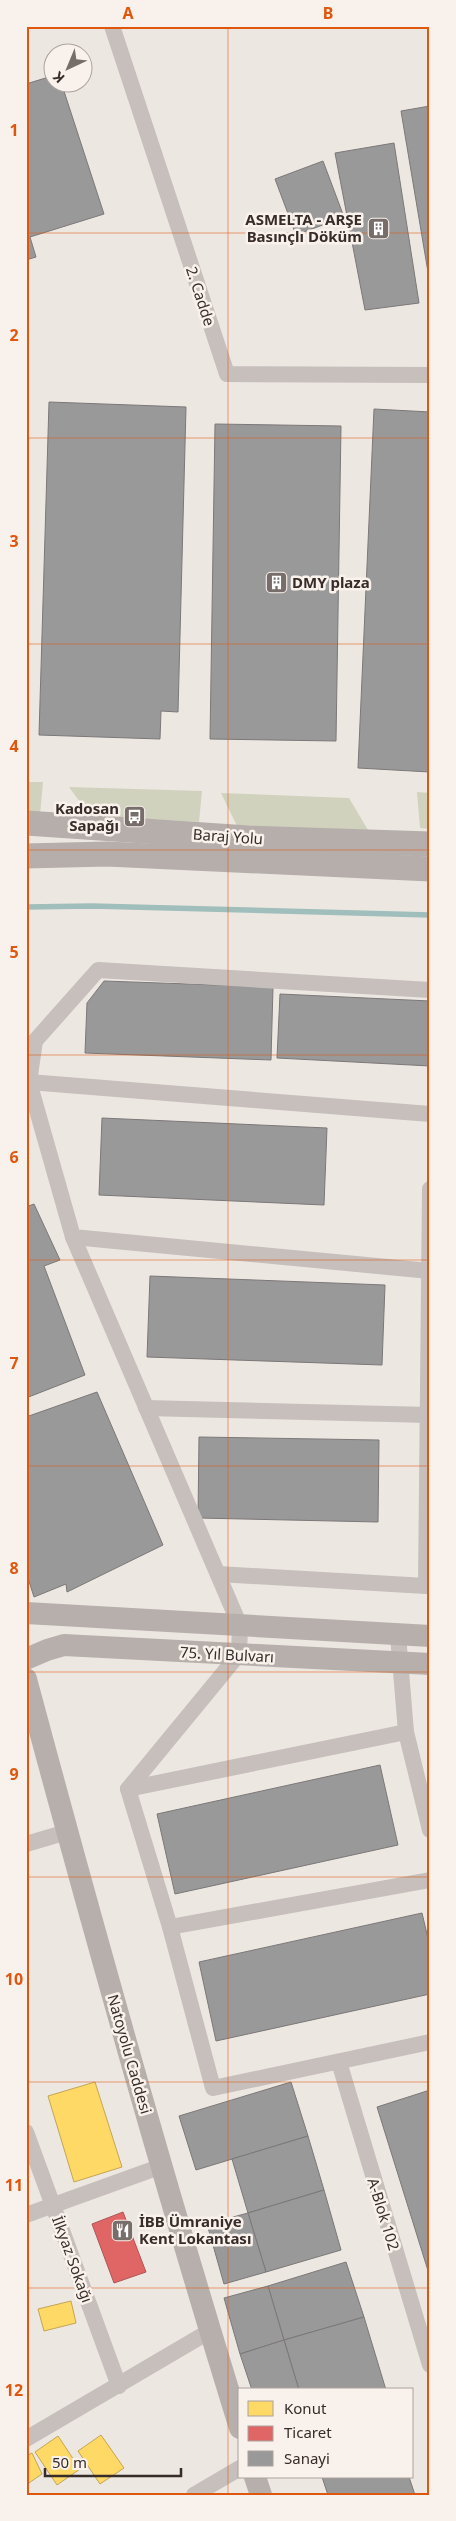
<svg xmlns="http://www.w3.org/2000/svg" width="456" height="2521" font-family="'Noto Sans',sans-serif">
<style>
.green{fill:#d0d2bd}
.homes{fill:#ffd966;stroke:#c3a554}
.shops{fill:#e06666;stroke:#ad5554}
.industry{fill:#999;stroke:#7c7878}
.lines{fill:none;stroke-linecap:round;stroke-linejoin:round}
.stream{stroke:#a0bebb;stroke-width:5.5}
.street{stroke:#c6bfbc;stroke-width:16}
.secondary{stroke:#b7afac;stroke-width:22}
.primary{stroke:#b5aeab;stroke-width:25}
.grid{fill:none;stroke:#df570e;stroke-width:1;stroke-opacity:0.55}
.labels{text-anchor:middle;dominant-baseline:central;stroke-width:5;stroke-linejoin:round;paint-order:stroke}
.poi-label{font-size:15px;font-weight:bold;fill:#372c2a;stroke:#f9f1eb;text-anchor:end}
.street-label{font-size:15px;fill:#372c2a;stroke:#f9f1eb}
.neatline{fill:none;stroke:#df570e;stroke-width:2}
.grid-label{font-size:16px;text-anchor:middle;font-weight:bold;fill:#df570e}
</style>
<rect width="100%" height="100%" fill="#ede7e2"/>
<!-- green -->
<g class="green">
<polygon points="26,782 43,782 40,815 26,815"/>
<polygon points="69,787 202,791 199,822 90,816"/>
<polygon points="417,792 430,793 430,829 420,828"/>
<polygon points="221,793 349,798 368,830 237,826"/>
</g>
<!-- homes -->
<g class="homes">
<polygon points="95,2082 122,2167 74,2182 48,2096"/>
<polygon points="71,2301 76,2323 44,2331 38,2309"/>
<polygon points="101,2435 124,2468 100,2484 78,2451"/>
<polygon points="58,2436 80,2469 57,2485 35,2452"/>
<polygon points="32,2453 42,2474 26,2485 26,2456"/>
</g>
<!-- shops -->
<polygon class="shops" points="123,2212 146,2272 114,2283 92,2224"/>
<!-- industry -->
<g class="industry">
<polygon points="52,76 52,82 61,82 104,214 30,237 36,257 26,260 26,84"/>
<polygon points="430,106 430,284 401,111"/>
<polygon points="394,143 419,303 365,310 335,153"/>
<polygon points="323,161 344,217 296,235 275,179"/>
<polygon points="49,402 186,407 178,712 161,711 160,739 39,735"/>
<polygon points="374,409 430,412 430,772 358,768"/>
<polygon points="215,424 341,426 336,741 210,739"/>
<polygon points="104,981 273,987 271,1060 85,1053 87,1003"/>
<polygon points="280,994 430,1001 430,1066 277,1058"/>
<polygon points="102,1118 327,1128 324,1205 99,1195"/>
<polygon points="34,1204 60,1260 44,1266 85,1375 26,1398 26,1207"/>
<polygon points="150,1276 385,1285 382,1365 147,1357"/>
<polygon points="97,1392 163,1545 67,1592 66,1584 34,1597 26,1572 26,1417"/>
<polygon points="199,1437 379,1440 378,1522 198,1518"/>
<polygon points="380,1765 398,1845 175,1894 157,1814"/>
<polygon points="422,1913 430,1947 430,1994 216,2041 199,1962"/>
<polygon points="291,2082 308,2136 196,2170 179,2116"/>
<polygon points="430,2090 430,2277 377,2107"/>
<polygon points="308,2136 324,2190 248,2213 232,2159"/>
<polygon points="324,2190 341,2250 266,2272 248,2213"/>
<polygon points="248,2213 266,2272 224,2284 207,2224"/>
<polygon points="346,2262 364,2317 284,2340 268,2286"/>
<polygon points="268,2286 284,2340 240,2354 224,2298"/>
<polygon points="364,2317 386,2390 299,2390 284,2340"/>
<polygon points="284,2340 299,2390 252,2390 240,2354"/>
<polygon points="322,2477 409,2477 415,2495 328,2495"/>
</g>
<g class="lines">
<!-- stream -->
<polyline class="stream" points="26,907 92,906 430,915"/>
<!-- street -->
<g class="street">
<polyline points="112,26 227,374 430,375"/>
<polyline points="430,990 98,970 35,1041 29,1082 73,1237 430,1271"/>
<polyline points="29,1082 430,1114"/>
<polyline points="430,1189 426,1586 430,1586"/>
<polyline points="73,1237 240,1626 239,1654 128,1789 170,1927 213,2088 430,2042"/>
<polyline points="146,1408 430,1415"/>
<polyline points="218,1574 426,1586"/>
<polyline points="398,1635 406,1732 430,1830"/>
<polyline points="128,1789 406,1732"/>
<polyline points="26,1844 67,1832"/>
<polyline points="170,1927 430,1880"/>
<polyline points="339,2062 430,2365"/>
<polyline points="26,2132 119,2386"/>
<polyline points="26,2215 162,2166"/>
<polyline points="26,2439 210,2331"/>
<polyline points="194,2495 240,2468"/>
</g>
<!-- secondary -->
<g class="secondary">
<polyline points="26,1613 430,1636"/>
<polyline points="26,1659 47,1650 64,1645 430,1664"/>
<path d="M 26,1679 C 93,1929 163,2180 240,2428"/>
<polyline points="255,2477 261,2495"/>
</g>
<!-- primary -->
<g class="primary">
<polyline points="26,823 248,838 430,844"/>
<polyline points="26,856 107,854 430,869"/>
</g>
</g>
<!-- grid -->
<path class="grid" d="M 228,26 L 228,2495M 26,233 L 430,233M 26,438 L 430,438M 26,644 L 430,644M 26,850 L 430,850M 26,1055 L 430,1055M 26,1260 L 430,1260M 26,1466 L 430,1466M 26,1672 L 430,1672M 26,1877 L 430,1877M 26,2082 L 430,2082M 26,2288 L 430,2288"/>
<!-- icons -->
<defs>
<symbol id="building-square" viewBox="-11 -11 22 22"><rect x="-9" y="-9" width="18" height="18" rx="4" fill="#776d6a" stroke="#f9f1eb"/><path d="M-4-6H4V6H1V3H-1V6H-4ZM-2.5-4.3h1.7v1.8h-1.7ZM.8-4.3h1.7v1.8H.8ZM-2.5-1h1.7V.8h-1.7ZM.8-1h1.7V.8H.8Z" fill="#fff"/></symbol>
<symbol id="bus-square" viewBox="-11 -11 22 22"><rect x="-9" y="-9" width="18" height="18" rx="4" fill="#776d6a" stroke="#f9f1eb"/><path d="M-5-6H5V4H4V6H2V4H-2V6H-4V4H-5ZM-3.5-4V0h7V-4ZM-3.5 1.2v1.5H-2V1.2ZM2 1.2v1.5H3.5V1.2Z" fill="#fff"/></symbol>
<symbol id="restaurant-square" viewBox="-11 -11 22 22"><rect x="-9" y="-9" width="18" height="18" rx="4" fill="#776d6a" stroke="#f9f1eb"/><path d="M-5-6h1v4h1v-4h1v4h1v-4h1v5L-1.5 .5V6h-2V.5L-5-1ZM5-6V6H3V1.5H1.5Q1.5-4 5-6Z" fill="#fff"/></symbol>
</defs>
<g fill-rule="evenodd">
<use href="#building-square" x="366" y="216" width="25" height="25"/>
<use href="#building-square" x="264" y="570" width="25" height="25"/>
<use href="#bus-square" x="122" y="804" width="25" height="25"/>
<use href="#restaurant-square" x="110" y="2218" width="25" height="25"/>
</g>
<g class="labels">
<!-- poi labels -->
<g class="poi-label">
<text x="362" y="219">ASMELTA - ARŞE<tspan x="362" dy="17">Basınçlı Döküm</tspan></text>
<text x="292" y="582" text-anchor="start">DMY plaza</text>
<text x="119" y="808">Kadosan<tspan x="119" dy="17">Sapağı</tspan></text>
<text x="139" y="2221" text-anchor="start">İBB Ümraniye<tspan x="139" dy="17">Kent Lokantası</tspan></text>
</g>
<!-- street labels -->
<g class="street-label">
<text transform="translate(201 296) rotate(72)">2. Cadde</text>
<text transform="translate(228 836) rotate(4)">Baraj Yolu</text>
<text transform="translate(227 1654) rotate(3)">75. Yıl Bulvarı</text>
<text transform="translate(130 2054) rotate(74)">Natoyolu Caddesi</text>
<text transform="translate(384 2214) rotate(73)">A-Blok 102</text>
<text transform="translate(73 2259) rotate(70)">İlkyaz Sokağı</text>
</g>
</g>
<!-- border -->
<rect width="456" height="2521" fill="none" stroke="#f9f1eb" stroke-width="55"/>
<!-- legend -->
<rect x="238" y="2388" width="175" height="90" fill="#f9f1eb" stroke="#aba29e"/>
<rect x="248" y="2401" width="25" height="15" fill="#ffd966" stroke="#aba29e"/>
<text x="284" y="2414" font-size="15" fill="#372c2a">Konut</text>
<rect x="248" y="2426" width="25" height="15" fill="#e06666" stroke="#aba29e"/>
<text x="284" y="2438" font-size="15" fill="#372c2a">Ticaret</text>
<rect x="248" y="2451" width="25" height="15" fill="#999999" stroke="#aba29e"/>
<text x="284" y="2464" font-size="15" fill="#372c2a">Sanayi</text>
<!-- north arrow -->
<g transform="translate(68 68) rotate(224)"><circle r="24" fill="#f9f1eb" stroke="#aba29e"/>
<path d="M0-4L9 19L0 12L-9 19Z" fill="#776d6a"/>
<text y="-8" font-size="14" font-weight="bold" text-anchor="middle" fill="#372c2a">K</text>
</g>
<!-- scale -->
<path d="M45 2468v8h136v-8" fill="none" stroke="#372c2a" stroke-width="2.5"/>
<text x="52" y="2468" font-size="15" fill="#372c2a" stroke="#f9f1eb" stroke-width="4" paint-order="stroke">50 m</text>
<rect x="28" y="28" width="400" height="2466" class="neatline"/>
<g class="grid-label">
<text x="128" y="19">A</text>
<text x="328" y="19">B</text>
<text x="14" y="136">1</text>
<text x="14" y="341">2</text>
<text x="14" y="547">3</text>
<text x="14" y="752">4</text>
<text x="14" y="958">5</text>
<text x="14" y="1163">6</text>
<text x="14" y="1369">7</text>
<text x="14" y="1574">8</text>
<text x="14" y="1780">9</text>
<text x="14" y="1985">10</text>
<text x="14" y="2191">11</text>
<text x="14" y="2396">12</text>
</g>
</svg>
